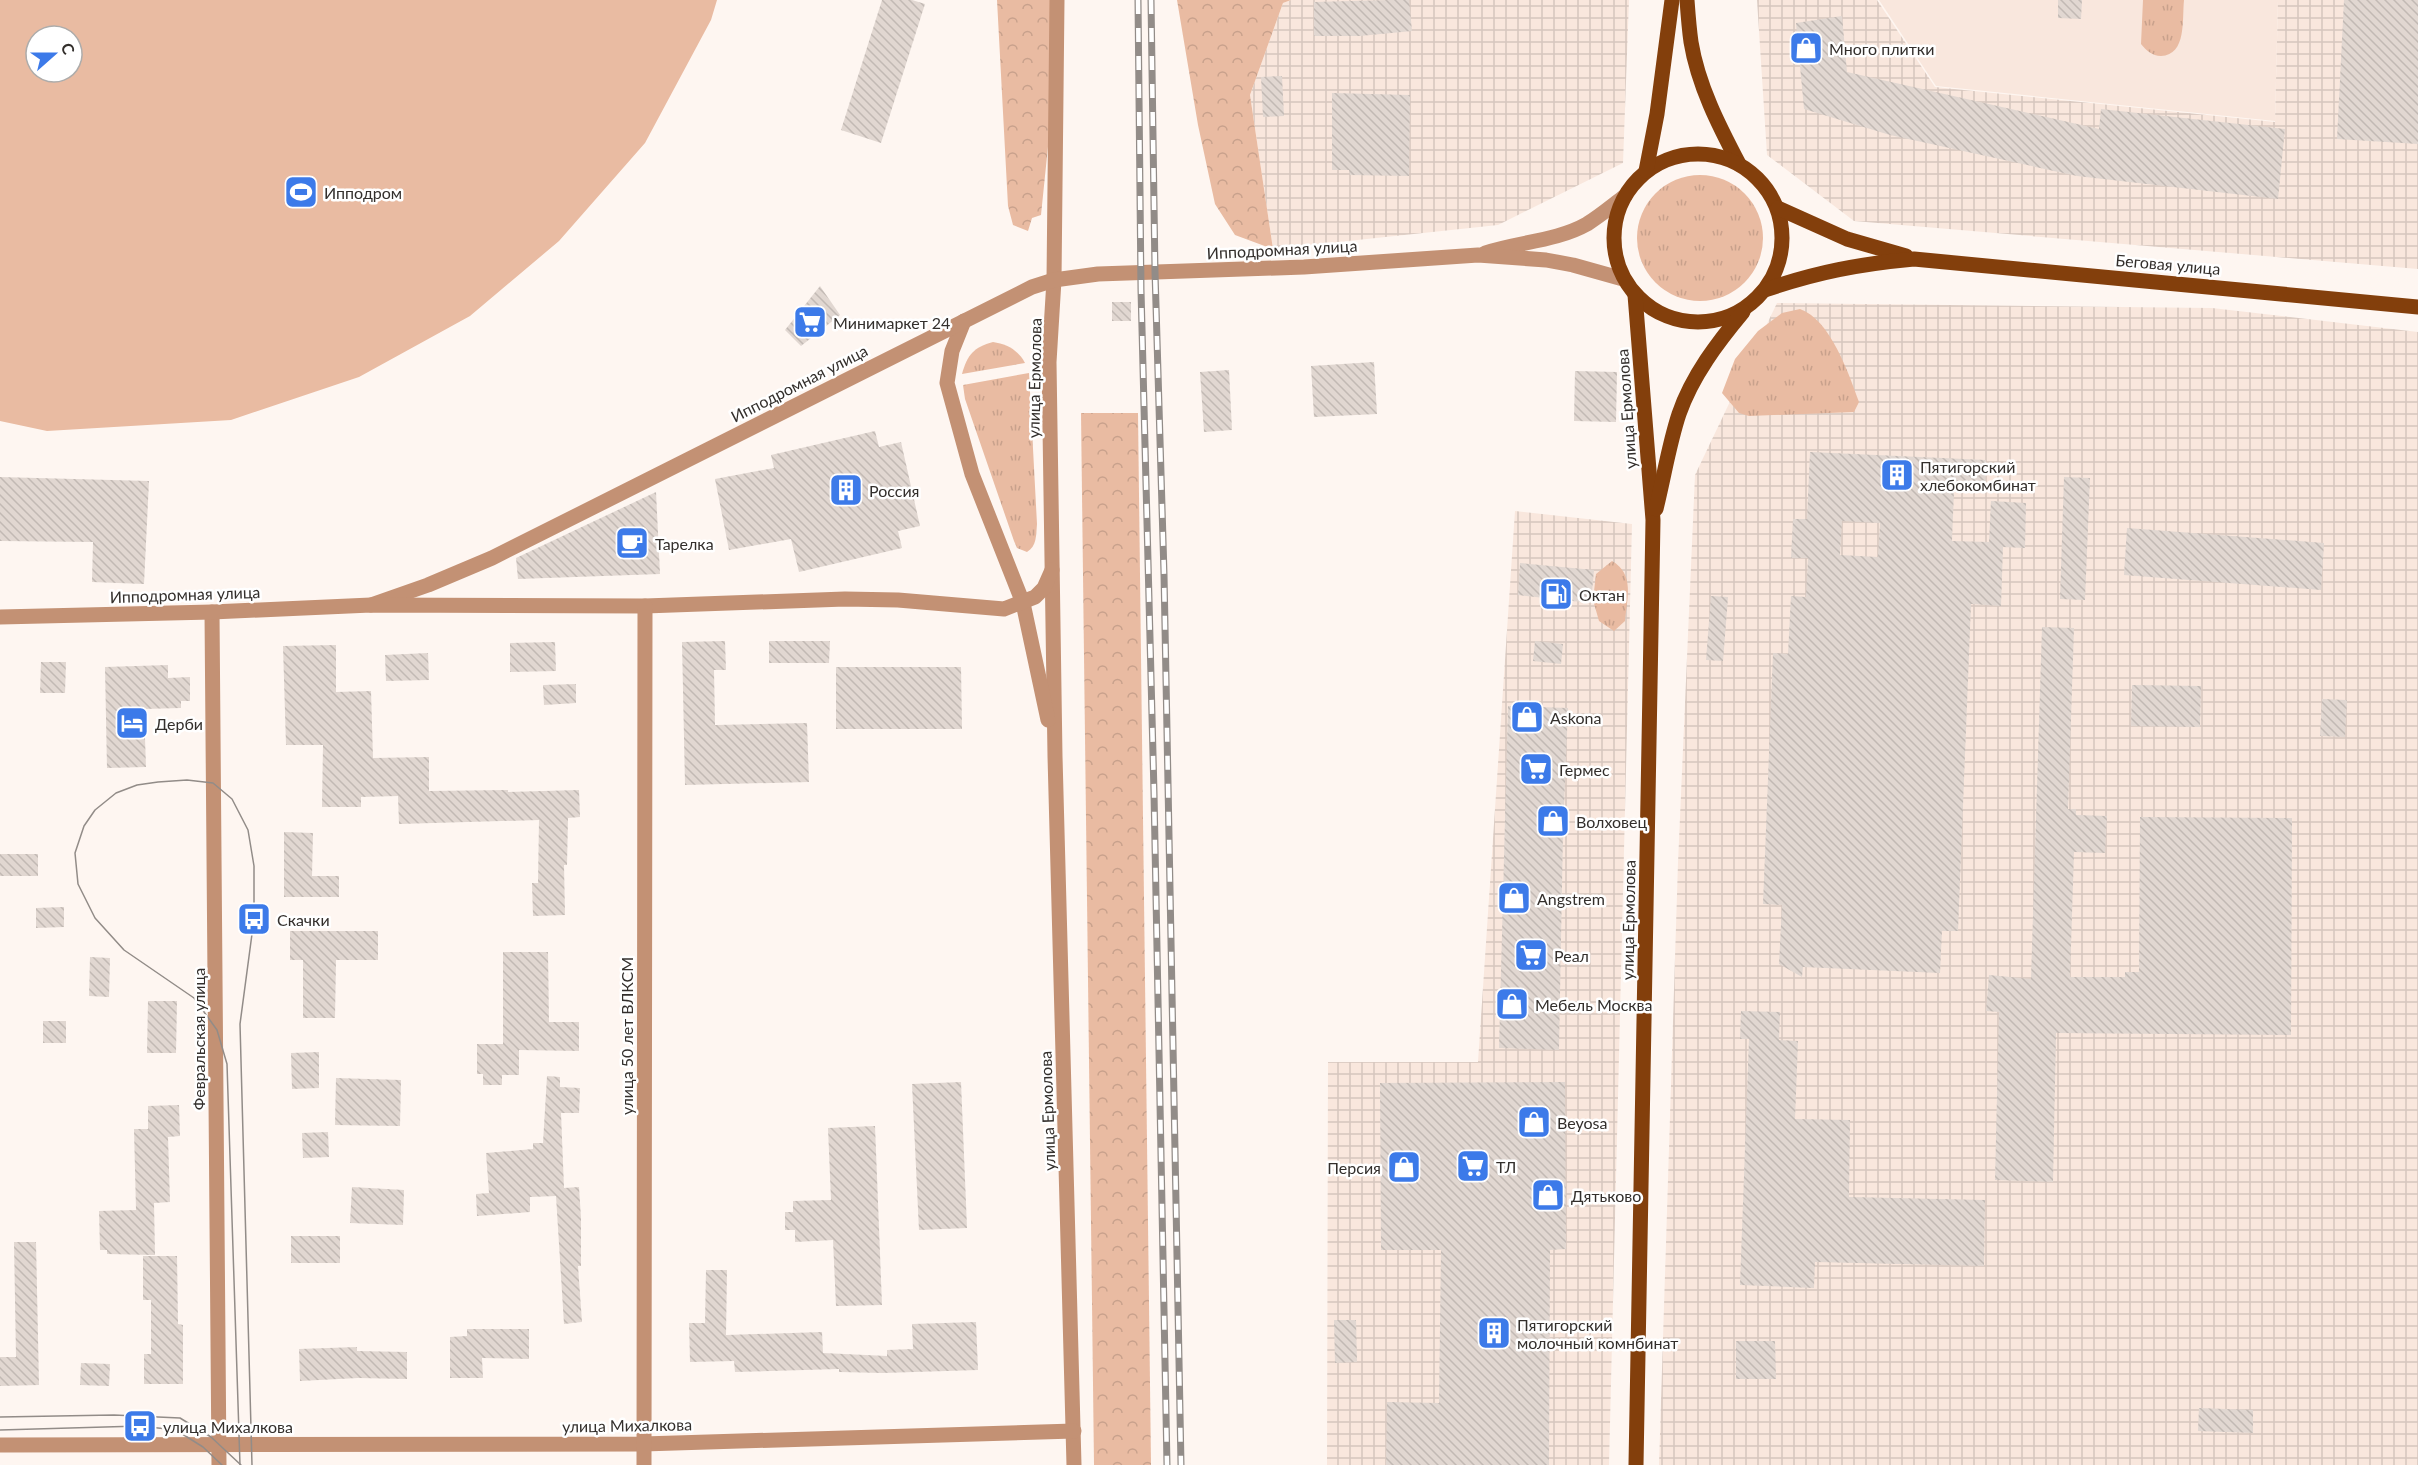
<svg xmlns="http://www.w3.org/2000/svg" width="2418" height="1465" font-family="Lato,sans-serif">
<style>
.built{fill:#f9e7dd}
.industrial{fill:url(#industrial-grid)}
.grass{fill:url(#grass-tufts)}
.forest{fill:url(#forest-crowns)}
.pitch{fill:#e9bba2;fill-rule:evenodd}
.building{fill:url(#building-back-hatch);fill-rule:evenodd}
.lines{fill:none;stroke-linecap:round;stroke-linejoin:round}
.minor{stroke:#c39174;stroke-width:15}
.major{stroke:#833f0c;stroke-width:15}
.tram{stroke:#928c88;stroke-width:1.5}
.rail-casing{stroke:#928c88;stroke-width:7}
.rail{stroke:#fff;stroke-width:4.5;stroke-dasharray:14;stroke-linecap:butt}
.labels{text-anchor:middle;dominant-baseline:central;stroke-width:5;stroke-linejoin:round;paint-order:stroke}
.poi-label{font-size:16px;fill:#332f2c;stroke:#fff;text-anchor:start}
.street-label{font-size:16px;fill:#332f2c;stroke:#fff}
</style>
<defs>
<pattern id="industrial-grid" width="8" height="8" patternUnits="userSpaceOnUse" patternTransform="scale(1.5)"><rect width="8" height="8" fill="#f9e7dd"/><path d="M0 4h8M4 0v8" fill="none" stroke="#d6c6be"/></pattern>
<pattern id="grass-tufts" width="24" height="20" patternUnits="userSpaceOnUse" patternTransform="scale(1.5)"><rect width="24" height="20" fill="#e9bba2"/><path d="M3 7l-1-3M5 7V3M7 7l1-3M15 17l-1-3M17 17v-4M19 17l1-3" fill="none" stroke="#c8a18c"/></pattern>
<pattern id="forest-crowns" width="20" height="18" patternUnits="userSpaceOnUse" patternTransform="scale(1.5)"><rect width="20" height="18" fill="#e9bba2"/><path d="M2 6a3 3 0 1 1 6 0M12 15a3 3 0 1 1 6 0" fill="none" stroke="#c8a18c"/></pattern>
<pattern id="building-back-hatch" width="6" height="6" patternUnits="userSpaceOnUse" patternTransform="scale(1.5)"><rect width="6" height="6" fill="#e1d7d1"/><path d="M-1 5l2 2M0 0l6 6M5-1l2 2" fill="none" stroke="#c2b9b4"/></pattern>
</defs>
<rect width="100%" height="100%" fill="#fef6f1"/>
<!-- built -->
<polygon class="built" points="1879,0 2278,0 2275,121 1936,86"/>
<!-- industrial -->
<g class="industrial">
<polygon points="1291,0 1629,0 1623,163 1498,225 1273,249 1250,95 1283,3"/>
<polygon points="1757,0 1877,0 1935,87 2275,122 2278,0 2418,0 2418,269 1854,221 1767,155"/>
<polygon points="1777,303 2212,308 2418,332 2418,1465 1659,1465 1678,863 1695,475"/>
<polygon points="1515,511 1632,524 1609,1465 1327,1465 1328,1062 1478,1062"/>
</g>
<!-- grass -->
<g class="grass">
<path d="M 2143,0 L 2184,0 C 2182,19 2187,55 2161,56 C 2152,56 2146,50 2141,44 Z"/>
<circle cx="1700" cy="238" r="63"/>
<path d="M 1800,309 C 1830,319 1849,374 1859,402 L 1854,412 L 1749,416 L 1739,413 L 1722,393 L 1735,359 L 1758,331 L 1782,313 Z"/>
<path d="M 993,342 C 1007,344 1018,350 1025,363 L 962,374 C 967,355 974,347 993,342 Z"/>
<path d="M 1029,373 L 1037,524 C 1036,535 1037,546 1027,552 L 1017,548 L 1014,541 L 965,399 L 963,385 Z"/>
<path d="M 1612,561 C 1635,574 1627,599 1625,621 L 1614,631 L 1599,621 L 1593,600 L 1596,574 Z"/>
</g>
<!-- forest -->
<g class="forest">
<polygon points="997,0 1063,0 1041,215 1032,218 1028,231 1013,225 1008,206"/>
<polygon points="1177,0 1291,0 1283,3 1250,95 1273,249 1235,235 1215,204 1198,125"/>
<polygon points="1081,413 1138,413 1151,1465 1094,1465"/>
</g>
<!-- pitch -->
<path class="pitch" d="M 0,0 L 717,0 L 711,20 L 645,143 L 559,241 L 470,316 L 359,377 L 231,420 L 47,431 L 0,421 ZM 36,36 L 72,36 L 72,72 L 36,72 Z"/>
<!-- building -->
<g class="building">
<polygon points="882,0 912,0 925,4 881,143 841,130"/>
<polygon points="1389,0 1409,0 1412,31 1360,36 1314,36 1314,2"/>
<polygon points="2058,0 2082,0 2081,19 2058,18"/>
<polygon points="2344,0 2418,0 2418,144 2337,139"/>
<polygon points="1842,16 1847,72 2099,129 2101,109 2285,129 2278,199 2077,176 1890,135 1804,109 1796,23"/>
<polygon points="1282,76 1284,116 1263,117 1261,77"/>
<polygon points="1332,93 1410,95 1409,176 1350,175 1349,170 1332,170"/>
<polygon points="820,286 840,315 801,346 785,330"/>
<rect x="1112" y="302" width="19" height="19"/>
<polygon points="1374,362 1377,414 1314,417 1311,366"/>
<polygon points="1229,370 1232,430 1204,432 1200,372"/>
<polygon points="1575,371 1617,372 1616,422 1574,421"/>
<polygon points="875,431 879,447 901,442 920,526 898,531 902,548 799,572 791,539 729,550 715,479 774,468 771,455"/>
<path d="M 1810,452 L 1986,460 L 1985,493 L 1954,491 L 1952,541 L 1989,542 L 1991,501 L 2026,503 L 2025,548 L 2003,547 L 2001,606 L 1971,604 L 1958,931 L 1942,931 L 1940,973 L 1803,967 L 1802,977 L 1779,964 L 1782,905 L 1763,904 L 1773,653 L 1788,654 L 1791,596 L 1806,597 L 1808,558 L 1791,558 L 1793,519 L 1807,519 ZM 1842,521 L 1880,523 L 1878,557 L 1840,555 Z"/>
<polygon points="0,477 149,481 144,584 92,582 93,542 0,541"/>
<polygon points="2064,477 2090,478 2085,600 2060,599"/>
<polygon points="656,492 660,574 518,579 516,558"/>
<polygon points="2127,528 2324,543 2321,590 2124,575"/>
<polygon points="1520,563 1594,570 1591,603 1518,595"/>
<polygon points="1711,596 1728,597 1723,661 1706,660"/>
<polygon points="2042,627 2074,628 2068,809 2076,809 2076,815 2107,816 2105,853 2074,852 2070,977 2125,977 2125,972 2139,972 2140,817 2292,818 2291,1035 2056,1033 2053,1182 1995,1180 1999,1012 1986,1011 1989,975 2031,979"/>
<polygon points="725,641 726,670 714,670 715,725 807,723 809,782 685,785 682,642"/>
<polygon points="769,641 830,641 829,663 769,663"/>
<polygon points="1535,641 1563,644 1561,664 1533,661"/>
<polygon points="555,642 556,671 510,672 510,643"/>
<polygon points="336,645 336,692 371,691 373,758 429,757 429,791 508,790 508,792 579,790 580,817 568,818 567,865 564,865 565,915 533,916 532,883 538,883 539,820 399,824 398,796 361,797 361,807 322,807 323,745 286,745 283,646"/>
<polygon points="428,653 429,680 386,681 385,655"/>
<polygon points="41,662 66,662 65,693 40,693"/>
<polygon points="168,665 168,678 190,677 190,701 181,701 181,708 144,709 146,767 107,768 105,667"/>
<polygon points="836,667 961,667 962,729 836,729"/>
<polygon points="576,684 576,703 544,705 543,685"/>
<polygon points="2132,685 2201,686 2200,727 2131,726"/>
<polygon points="2322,699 2347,700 2345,737 2320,736"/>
<polygon points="1508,706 1568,708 1563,832 1559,1050 1499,1048"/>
<polygon points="284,832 313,833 312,876 339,876 339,897 284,897"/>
<rect x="0" y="854" width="38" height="22"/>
<polygon points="64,907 64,927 36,928 36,908"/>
<polygon points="290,931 378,931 378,960 336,960 335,1018 303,1018 303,960 290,960"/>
<polygon points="503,952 548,952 549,1022 579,1022 579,1051 519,1050 519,1075 502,1075 502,1085 483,1085 483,1074 477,1074 477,1044 503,1044"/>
<polygon points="90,957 110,958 109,997 89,996"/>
<polygon points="148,1001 177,1001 176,1053 147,1053"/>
<polygon points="1741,1011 1780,1012 1779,1040 1798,1041 1795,1119 1850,1120 1849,1197 1985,1200 1984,1266 1815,1262 1814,1288 1740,1285 1749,1039 1740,1039"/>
<rect x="43" y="1021" width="23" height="22"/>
<polygon points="319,1052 319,1088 292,1089 291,1053"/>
<polygon points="547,1076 560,1077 560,1087 580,1088 579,1113 561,1113 564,1188 579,1187 581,1218 581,1266 578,1266 582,1322 564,1324 556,1196 530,1197 530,1212 477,1216 476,1194 489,1193 486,1153 533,1149 533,1143 543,1143"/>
<polygon points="336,1078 401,1080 400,1126 335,1125"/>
<polygon points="961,1082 967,1228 919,1230 912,1084"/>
<polygon points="1565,1082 1566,1249 1550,1250 1549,1465 1386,1465 1387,1402 1439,1403 1441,1250 1381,1250 1380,1083"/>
<polygon points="179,1105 180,1136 168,1137 170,1202 154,1203 155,1255 107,1254 107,1250 100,1250 99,1211 136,1210 134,1129 148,1129 148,1106"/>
<polygon points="875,1126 882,1305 836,1306 833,1240 795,1242 795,1230 785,1230 785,1212 793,1212 793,1201 831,1200 828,1128"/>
<polygon points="328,1132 329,1157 303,1158 302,1133"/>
<polygon points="352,1187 404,1190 403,1225 350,1223"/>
<rect x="291" y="1236" width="49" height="27"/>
<polygon points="14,1242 36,1242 39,1385 0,1386 0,1357 16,1357"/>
<polygon points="143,1256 177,1256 178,1324 183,1325 183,1384 144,1384 144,1354 151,1354 151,1300 143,1300"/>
<polygon points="706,1270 727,1270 726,1335 822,1332 823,1353 887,1356 887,1350 913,1349 912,1324 976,1322 978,1370 883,1373 839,1372 839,1369 735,1372 734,1361 690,1362 689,1323 705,1323"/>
<polygon points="1334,1320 1356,1320 1357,1362 1335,1363"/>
<polygon points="467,1329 529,1329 529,1359 482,1358 483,1378 450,1378 450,1337 467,1336"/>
<polygon points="1736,1341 1775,1341 1776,1379 1736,1379"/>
<polygon points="357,1347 357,1351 407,1352 407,1379 358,1378 300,1381 299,1349"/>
<polygon points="81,1363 110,1364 109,1386 80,1385"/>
<polygon points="2199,1408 2253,1410 2253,1433 2198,1431"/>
</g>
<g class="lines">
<!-- minor -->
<g class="minor">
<polyline points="1057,0 1054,280 1049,362 1055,756 1074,1465"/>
<path d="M 1485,253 C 1518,242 1557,241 1587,224 C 1600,216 1613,205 1625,196"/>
<polyline points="964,321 952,351 947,383 972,474 1023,603 1048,720"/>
<polyline points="371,605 428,585 492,558 1032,287 1054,280 1098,274 1304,267 1478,255 1546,260 1573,265 1623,279"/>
<polyline points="212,612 219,1465"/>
<polyline points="0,617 212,612 371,605 645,606 845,599 898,600 1004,609 1035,597 1044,588 1052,570"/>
<polyline points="0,1445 643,1444 1074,1431"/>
<polyline points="644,1465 645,606"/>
</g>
<!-- major -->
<g class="major">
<path d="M 1687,0 C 1688,14 1689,28 1691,42 C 1698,85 1719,126 1739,164"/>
<circle cx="1698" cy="238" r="84"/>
<polyline points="1646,171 1657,114 1672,0"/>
<polyline points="1778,208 1847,239 1906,256"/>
<path d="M 1765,290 C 1817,272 1860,264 1914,259 L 2418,307"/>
<polyline points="1635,295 1653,520 1636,1465"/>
<path d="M 1656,509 C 1664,477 1669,444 1679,414 C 1692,376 1718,342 1743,312"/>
</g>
<!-- tram -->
<g class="tram">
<polyline points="0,1417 114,1415 180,1418 211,1437 241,1465"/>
<polyline points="0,1430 140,1426 176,1430 203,1447 222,1465"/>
<polyline points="240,1465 227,1064 217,1030 194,998 124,950 95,918 78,884 75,853 84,826 95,810 116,793 137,785 158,782 187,780 213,783 232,799 248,830 254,866 254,919 240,1024 252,1465"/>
</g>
<defs>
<g id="rail">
<polyline points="1138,0 1141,290 1154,793 1167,1465"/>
<polyline points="1151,0 1155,272 1164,574 1181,1465"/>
</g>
</defs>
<!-- rail casing -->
<use href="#rail" class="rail-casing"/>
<!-- rail -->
<use href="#rail" class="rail"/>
</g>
<!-- icons -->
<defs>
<symbol id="shop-square" viewBox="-11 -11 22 22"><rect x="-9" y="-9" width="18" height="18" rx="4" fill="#3c7ae9" stroke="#fff"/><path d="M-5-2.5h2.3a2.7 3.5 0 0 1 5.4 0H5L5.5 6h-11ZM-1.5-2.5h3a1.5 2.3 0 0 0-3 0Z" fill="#fff"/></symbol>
<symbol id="stadium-square" viewBox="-11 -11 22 22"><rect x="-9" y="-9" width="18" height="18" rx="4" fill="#3c7ae9" stroke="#fff"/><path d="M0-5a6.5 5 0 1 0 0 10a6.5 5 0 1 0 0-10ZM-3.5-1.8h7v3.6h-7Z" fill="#fff"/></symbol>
<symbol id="supermarket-square" viewBox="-11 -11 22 22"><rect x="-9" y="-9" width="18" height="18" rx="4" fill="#3c7ae9" stroke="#fff"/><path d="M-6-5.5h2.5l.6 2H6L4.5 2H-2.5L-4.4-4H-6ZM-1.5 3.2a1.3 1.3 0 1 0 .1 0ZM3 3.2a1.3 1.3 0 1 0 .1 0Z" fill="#fff"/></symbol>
<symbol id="building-square" viewBox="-11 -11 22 22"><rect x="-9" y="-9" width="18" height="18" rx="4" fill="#3c7ae9" stroke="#fff"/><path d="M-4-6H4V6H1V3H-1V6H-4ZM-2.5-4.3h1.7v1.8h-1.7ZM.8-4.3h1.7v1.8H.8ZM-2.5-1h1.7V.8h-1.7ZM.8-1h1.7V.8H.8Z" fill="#fff"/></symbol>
<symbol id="cafe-square" viewBox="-11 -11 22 22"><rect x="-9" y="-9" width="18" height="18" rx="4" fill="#3c7ae9" stroke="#fff"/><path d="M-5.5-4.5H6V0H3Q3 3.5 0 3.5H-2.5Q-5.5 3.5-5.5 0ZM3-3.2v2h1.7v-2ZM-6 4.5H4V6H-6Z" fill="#fff"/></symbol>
<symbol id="fuel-square" viewBox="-11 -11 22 22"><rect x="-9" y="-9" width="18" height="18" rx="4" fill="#3c7ae9" stroke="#fff"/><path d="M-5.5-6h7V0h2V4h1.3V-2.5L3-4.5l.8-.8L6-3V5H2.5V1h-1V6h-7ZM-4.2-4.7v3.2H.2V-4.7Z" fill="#fff"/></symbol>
<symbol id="hotel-square" viewBox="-11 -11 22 22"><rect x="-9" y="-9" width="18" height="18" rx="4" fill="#3c7ae9" stroke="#fff"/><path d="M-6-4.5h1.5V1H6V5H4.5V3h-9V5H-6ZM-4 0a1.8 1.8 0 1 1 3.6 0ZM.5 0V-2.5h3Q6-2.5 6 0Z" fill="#fff"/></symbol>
<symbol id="bus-square" viewBox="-11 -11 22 22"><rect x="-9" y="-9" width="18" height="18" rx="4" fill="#3c7ae9" stroke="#fff"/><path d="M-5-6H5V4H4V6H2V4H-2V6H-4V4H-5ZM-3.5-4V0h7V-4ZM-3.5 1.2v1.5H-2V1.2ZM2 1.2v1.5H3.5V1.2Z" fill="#fff"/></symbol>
</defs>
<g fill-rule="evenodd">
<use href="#shop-square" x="1787" y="29" width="38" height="38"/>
<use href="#stadium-square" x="282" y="173" width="38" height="38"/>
<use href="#supermarket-square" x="791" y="303" width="38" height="38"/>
<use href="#building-square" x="1878" y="456" width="38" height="38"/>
<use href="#building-square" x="827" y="471" width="38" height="38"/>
<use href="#cafe-square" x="613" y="524" width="38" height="38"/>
<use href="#fuel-square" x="1537" y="575" width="38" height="38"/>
<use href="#shop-square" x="1508" y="698" width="38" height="38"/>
<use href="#hotel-square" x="113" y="704" width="38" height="38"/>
<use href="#supermarket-square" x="1517" y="750" width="38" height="38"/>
<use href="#shop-square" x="1534" y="802" width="38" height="38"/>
<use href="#shop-square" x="1495" y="879" width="38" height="38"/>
<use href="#bus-square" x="235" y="900" width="38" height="38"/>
<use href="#supermarket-square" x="1512" y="936" width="38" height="38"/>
<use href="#shop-square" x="1493" y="985" width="38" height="38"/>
<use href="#shop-square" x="1515" y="1103" width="38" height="38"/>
<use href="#supermarket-square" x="1454" y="1147" width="38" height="38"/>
<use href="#shop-square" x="1385" y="1148" width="38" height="38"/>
<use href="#shop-square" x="1529" y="1176" width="38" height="38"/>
<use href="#building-square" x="1475" y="1314" width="38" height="38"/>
<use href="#bus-square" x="121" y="1407" width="38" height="38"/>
</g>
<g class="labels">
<!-- poi labels -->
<g class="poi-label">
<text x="1829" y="48">Много плитки</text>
<text x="324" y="192">Ипподpом</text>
<text x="833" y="322">Минимаркет 24</text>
<text x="1920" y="466">Пятигорский<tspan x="1920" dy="18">хлебокомбинат</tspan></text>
<text x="869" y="490">Россия</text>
<text x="655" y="543">Тарелка</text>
<text x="1579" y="594">Октан</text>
<text x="1550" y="717">Askona</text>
<text x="155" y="723">Дерби</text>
<text x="1559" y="769">Гермес</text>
<text x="1576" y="821">Волховец</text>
<text x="1537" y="898">Angstrem</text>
<text x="277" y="919">Скачки</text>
<text x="1554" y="955">Реал</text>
<text x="1535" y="1004">Мебель Москва</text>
<text x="1557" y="1122">Beyosa</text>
<text x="1496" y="1166">ТЛ</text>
<text x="1381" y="1167" text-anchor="end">Персия</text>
<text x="1571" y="1195">Дятьково</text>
<text x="1517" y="1324">Пятигорский<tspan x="1517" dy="18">молочный комнбинат</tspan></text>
<text x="163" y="1426">улица Михалкова</text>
</g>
<!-- street labels -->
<g class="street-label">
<text transform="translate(1282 249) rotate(-3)">Ипподромная улица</text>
<text transform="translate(2168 264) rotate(5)">Беговая улица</text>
<text transform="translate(1034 378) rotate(-89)">улица Ермолова</text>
<text transform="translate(799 383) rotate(-27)">Ипподромная улица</text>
<text transform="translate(1626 409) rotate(-94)">улица Ермолова</text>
<text transform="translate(185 594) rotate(-2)">Ипподромная улица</text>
<text transform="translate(1628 920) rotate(-89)">улица Ермолова</text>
<text transform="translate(626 1036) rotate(-90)">улица 50 лет ВЛКСМ</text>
<text transform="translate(198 1039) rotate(-90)">Февральская улица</text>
<text transform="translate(1047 1111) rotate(-92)">улица Ермолова</text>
<text transform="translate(627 1425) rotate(-1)">улица Михалкова</text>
</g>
</g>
<!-- north arrow -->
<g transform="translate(54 54) rotate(69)"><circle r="28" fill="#ffffff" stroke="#adacab" stroke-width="1.5"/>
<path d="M0-4.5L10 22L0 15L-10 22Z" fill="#3c7ae9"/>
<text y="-9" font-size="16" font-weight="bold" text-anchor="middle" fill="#332f2c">С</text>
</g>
</svg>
